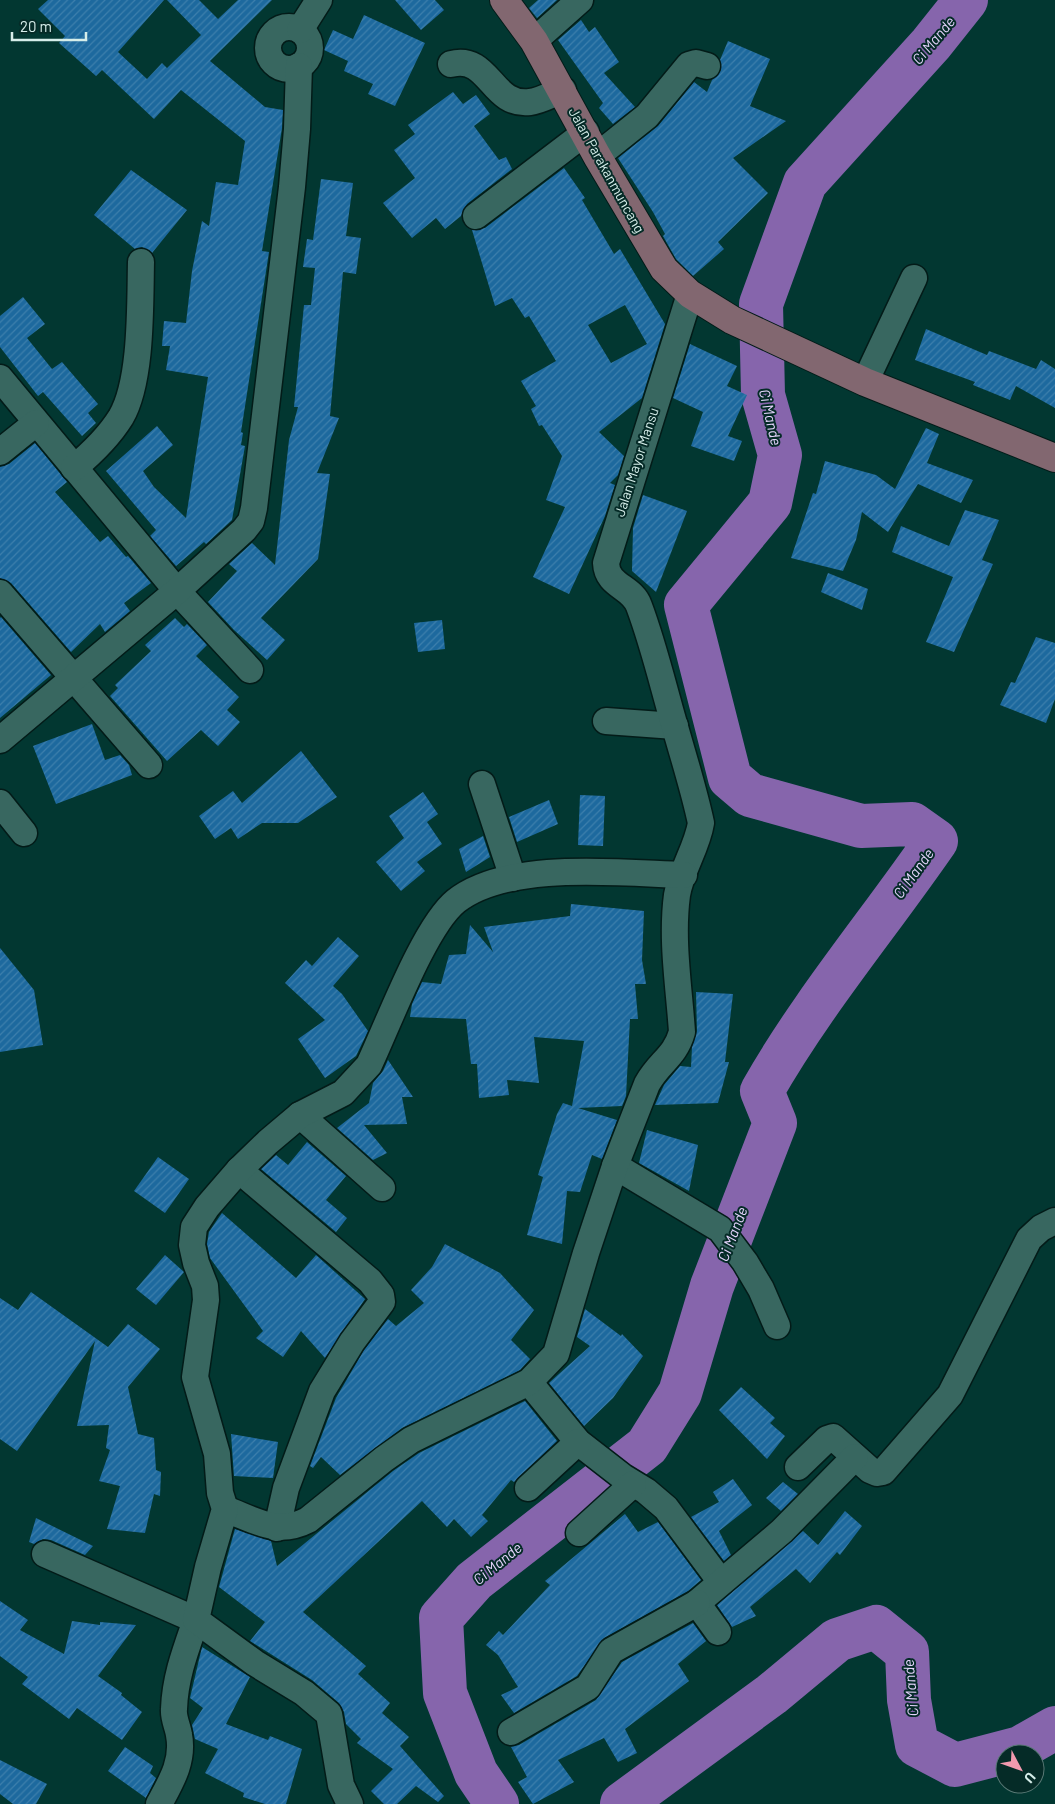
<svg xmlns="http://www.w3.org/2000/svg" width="1055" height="1804" font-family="Barlow,sans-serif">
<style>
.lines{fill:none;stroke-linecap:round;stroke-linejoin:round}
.river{stroke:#8665ac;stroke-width:44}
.building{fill:url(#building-hatch);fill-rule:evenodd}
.minor-casing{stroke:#031b18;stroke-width:29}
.major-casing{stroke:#031b18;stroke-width:30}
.minor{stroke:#386760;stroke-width:26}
.major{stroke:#826770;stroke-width:28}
.labels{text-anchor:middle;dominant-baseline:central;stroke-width:4;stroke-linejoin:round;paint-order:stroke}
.street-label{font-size:14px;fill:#d6eeea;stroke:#052b27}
.water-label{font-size:15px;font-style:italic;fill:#e5d4fc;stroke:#052b27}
</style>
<defs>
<pattern id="building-hatch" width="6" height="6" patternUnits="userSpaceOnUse" patternTransform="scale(1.25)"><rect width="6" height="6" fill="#1d699e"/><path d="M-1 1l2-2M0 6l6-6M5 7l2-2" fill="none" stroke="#3d7fac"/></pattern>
</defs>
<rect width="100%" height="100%" fill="#023731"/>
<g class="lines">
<!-- river -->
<g class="river">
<path d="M 497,1804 L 476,1773 L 445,1693 L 441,1618 L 474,1581 L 647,1446 L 680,1393 L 712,1286 L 775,1123 L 762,1091 C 812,1003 878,925 936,841 L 912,824 L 861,826 L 750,795 L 730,778 L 686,605 L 770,503 L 780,455 L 763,395 L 761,304 L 805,183 L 931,44 L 966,0"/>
<polyline points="622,1804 772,1694 837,1640 876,1627 907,1652 909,1700 917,1745 955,1765 1020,1748 1055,1728"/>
</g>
</g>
<!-- building -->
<g class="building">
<polygon points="48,0 164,0 118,52 147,79 162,63 167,68 201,35 167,0 199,0 218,19 238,0 272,0 210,61 265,107 283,110 282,128 262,251 269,252 241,432 243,433 241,445 245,446 232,520 206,544 204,542 176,566 150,536 156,530 106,471 157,426 173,445 143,471 154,487 186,518 208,377 166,370 170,346 162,346 164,321 186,323 192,271 202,221 209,226 216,182 238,185 245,141 181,90 154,119 102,70 96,76 59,43 65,36 38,9"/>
<polygon points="395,0 435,0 444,10 421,30"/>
<polygon points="538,0 557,0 537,18 529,8"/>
<polygon points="364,15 425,43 395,106 368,94 373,84 344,71 348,61 324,50 333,30 353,39"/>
<polygon points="581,20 589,32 595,27 619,62 604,73 635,107 613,124 599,108 603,103 558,40"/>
<polygon points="728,41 770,59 750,106 786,121 733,158 768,193 718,242 724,249 693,276 676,259 663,236 665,234 653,212 618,158 658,126 694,82 707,92 712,80 721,70 720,60"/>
<polygon points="453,92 463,104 476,95 490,114 474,126 499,160 506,157 512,169 467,204 461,216 445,229 436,218 412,238 383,203 415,178 394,150 415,134 408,125"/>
<path d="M 564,168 L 585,198 L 582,200 L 614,254 L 620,249 L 665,324 L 642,398 L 599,432 L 624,456 L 618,475 L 610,483 L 615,485 L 605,516 L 569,594 L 533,577 L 565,507 L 546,500 L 562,456 L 542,425 L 539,426 L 531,409 L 536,406 L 521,381 L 556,361 L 529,316 L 525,318 L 512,298 L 495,306 L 472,230 L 485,228 ZM 625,305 L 647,344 L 611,363 L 588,325 Z"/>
<polygon points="131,170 187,210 152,253 142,247 135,249 94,215"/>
<polygon points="321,179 353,183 346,236 361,238 356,274 343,272 330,416 339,418 317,473 330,474 318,559 261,618 285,640 267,660 234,630 208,602 237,571 229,564 252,543 275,565 289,440 298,407 294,407 304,305 311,305 315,268 303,267 307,239 313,240"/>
<polygon points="23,297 45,324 27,338 52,369 62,362 98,404 88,413 96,423 82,436 43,392 38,396 0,347 0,316"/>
<polygon points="926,329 987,355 989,351 1036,369 1041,360 1055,369 1055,408 1016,386 1010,400 973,385 975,382 915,360"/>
<polygon points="690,344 737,366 727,386 747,395 728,436 742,441 734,461 691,446 703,412 673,398"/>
<polygon points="926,428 939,434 927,463 973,480 961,503 918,484 888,532 862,512 856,540 843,571 791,558 813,493 816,494 825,461 876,475 895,489"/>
<polygon points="35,443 67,482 55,492 100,542 108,536 126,557 128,556 151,583 124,603 130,611 105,632 100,624 71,652 11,583 0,578 0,467 9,464"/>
<polygon points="643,495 687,511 656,592 632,571 633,528"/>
<polygon points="965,510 999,520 982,560 993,564 954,652 926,642 953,577 892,552 901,526 949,546"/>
<polygon points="828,573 868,589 862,610 821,592"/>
<polygon points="1,617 51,675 0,718 0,618"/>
<polygon points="175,618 184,627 187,624 207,645 196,656 239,697 227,710 240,722 218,746 201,730 167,761 110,696 118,688 115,685 151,651 145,645"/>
<polygon points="442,620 445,649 418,652 414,623"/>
<polygon points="1036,637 1055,643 1055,699 1046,723 1000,705 1011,682 1015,683"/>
<polygon points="92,724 105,760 120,755 129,765 132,775 56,804 33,746"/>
<polygon points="301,751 337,797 298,823 262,823 238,839 231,828 215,839 199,816 233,791 242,803"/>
<polygon points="423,792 438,814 427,822 442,844 417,862 425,871 401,891 376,862 404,838 389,816"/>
<polygon points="580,795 605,796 603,846 578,845"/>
<polygon points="549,800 558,824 517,842 509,817"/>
<polygon points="483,836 490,857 466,872 459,849"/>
<polygon points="571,904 644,911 642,960 646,984 635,984 638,1019 630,1019 626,1096 622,1106 578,1108 617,1120 602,1159 592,1155 580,1192 567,1191 562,1244 527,1235 543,1177 538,1175 557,1114 563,1103 572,1106 584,1041 534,1037 539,1083 507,1080 509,1095 479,1098 477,1064 471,1064 466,1019 410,1017 412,1004 422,982 441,984 449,955 466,954 470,925 493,952 484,927 570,916"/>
<polygon points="338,937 359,956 333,986 342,994 368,1031 356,1056 325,1078 298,1039 325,1020 285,983 306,960 312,966"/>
<polygon points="0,948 34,990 43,1045 0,1052"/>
<polygon points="696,992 733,994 725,1062 729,1062 718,1103 655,1105 664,1085 680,1066 691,1067 692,1047 697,1031"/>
<polygon points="388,1060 413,1097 402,1097 407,1124 364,1125 387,1153 373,1160 337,1128 369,1103 373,1083 383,1071"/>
<polygon points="647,1130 698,1145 689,1191 639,1163"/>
<polygon points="307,1142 346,1176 326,1200 347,1218 336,1232 261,1169 276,1155 288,1165"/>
<polygon points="158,1157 189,1179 165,1213 134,1191"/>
<polygon points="222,1213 296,1278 316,1255 365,1299 325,1358 301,1331 283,1357 256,1338 263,1331 210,1258 207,1244 209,1232"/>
<polygon points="445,1244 500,1273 534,1310 511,1340 530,1359 520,1370 402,1428 340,1475 321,1457 313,1468 310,1466 336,1398 364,1350 388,1319 396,1326 424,1303 411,1290 432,1267"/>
<polygon points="165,1255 184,1272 156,1305 136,1289"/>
<polygon points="31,1292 108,1347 128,1324 160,1349 128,1387 138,1434 154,1438 156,1470 161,1472 160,1496 154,1494 145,1533 107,1529 120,1486 99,1481 110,1450 106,1448 109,1425 77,1426 95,1341 17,1451 0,1439 0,1298 18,1310"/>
<polygon points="585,1309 621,1336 622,1334 643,1356 613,1398 584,1426 549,1383 590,1346 577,1337"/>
<polygon points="741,1387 775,1418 770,1423 785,1436 767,1459 719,1410"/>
<polygon points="525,1401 557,1441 514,1482 511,1480 482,1515 488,1521 471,1537 454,1519 447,1527 422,1501 303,1612 366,1666 358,1674 390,1703 382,1713 409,1737 400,1746 444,1796 438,1802 416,1786 397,1804 384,1804 371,1791 393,1769 357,1743 361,1739 346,1724 344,1712 339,1703 312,1680 250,1641 265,1622 219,1587 235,1529 271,1541 277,1566 393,1471 419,1453"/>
<polygon points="231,1434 278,1442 273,1478 234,1476"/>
<polygon points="733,1479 752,1505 719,1531 731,1555 724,1561 691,1517 719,1502 713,1492"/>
<polygon points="783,1482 798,1494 781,1511 766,1498"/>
<polygon points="845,1511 862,1526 840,1555 837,1552 810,1583 796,1569 750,1607 756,1616 732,1627 717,1605 803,1531 818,1545"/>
<polygon points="625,1514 638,1532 658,1522 701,1580 688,1591 604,1638 577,1676 514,1713 501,1695 518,1687 498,1655 486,1645 499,1631 503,1635 550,1585 545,1581"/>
<polygon points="36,1518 93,1546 85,1555 51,1540 43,1539 34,1544 29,1542"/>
<polygon points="0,1601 28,1620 20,1630 64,1654 72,1621 100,1625 100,1622 136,1625 98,1676 122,1693 121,1695 142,1712 122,1740 77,1708 69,1719 22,1684 28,1677 0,1656"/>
<polygon points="693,1623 706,1641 678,1664 689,1681 625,1729 637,1753 618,1762 604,1738 558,1760 574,1782 533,1804 518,1782 527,1777 511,1747 519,1745 596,1700 622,1662"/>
<polygon points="202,1647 250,1677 226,1724 268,1740 270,1736 302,1749 286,1804 265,1804 243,1797 244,1793 205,1773 218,1749 195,1739 192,1725 203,1708 190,1698"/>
<polygon points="125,1747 153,1766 150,1773 156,1778 146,1798 108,1771"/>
<polygon points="0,1760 47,1784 36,1804 13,1804 0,1794"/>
</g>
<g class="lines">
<defs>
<g id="minor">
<circle cx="289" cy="48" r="21"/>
<polyline points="300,30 319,0"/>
<polyline points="534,41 580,0"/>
<path d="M 451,64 C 490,54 491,107 530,102 C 540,101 552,94 563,90"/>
<polyline points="597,156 647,116 689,65 696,63 707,66"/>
<polyline points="476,216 586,132"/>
<polyline points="0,378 177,591 250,670"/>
<polyline points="865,382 914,278"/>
<polyline points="0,452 36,423"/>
<path d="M 74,468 C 92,453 108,438 121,417 C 142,381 140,305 141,262"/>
<polyline points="0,593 149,765"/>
<polyline points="606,721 675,726"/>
<polyline points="0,740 177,591 244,530 251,521 254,508 292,187 297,129 299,66"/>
<polyline points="482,784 513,878"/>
<polyline points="0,803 24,833"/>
<polyline points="300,1115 382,1188"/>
<polyline points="615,1166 720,1229 745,1262 761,1289 777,1326"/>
<polyline points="239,1170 370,1281 381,1295 382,1302 352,1342 322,1391 286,1488 277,1528"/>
<polyline points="529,1382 578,1442 623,1477 646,1491 666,1508 721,1582"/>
<polyline points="798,1467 827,1439 833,1437 870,1470 877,1473 883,1472 950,1395 1029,1239 1041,1228 1055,1221"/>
<polyline points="528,1488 578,1442"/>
<path d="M 225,1509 C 255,1520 277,1536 308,1520 L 384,1459 L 411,1440 L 529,1382 L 556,1354 L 586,1253 L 615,1166 L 647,1084 C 659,1062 675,1057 682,1032 C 679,987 671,940 677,895 C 681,870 697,848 701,823 C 694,790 684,759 675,727 C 663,686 654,646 639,606 C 632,586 607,587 606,563 L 690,294"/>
<polyline points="579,1533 633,1484"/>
<path d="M 45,1554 L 196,1620 C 186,1649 175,1677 174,1709 C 173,1718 178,1727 179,1735 C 184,1761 171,1782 159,1804"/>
<polyline points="718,1632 697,1603 782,1531 855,1457"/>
<polyline points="511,1732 588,1687 611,1651 697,1603"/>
<path d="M 350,1804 L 341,1785 L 329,1714 L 304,1693 L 255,1663 L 196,1620 L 208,1567 L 225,1509 L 220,1493 L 217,1454 L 195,1377 L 206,1300 L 205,1286 L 196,1263 L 192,1245 L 194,1227 L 207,1207 L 239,1170 L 268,1142 L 300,1115 L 343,1093 L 369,1065 C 388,1025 424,927 456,901 C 508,860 621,873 684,875"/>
</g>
<polyline id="major" points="504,0 534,41 597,156 664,269 690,294 732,320 865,382 1055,458"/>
</defs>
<!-- minor casing -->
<use href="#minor" class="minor-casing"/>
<!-- major casing -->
<use href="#major" class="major-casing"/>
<!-- minor -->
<use href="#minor" class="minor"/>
<!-- major -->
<use href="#major" class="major"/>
</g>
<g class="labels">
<!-- street labels -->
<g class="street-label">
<text transform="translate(607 170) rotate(61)">Jalan Parakanmuncang</text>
<text transform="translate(636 462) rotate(-72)">Jalan Mayor Mansu</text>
</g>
<!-- water labels -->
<g class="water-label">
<text transform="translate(933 40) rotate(-50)">Ci Mande</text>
<text transform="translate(771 417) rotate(77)">Ci Mande</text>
<text transform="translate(913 873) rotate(-54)">Ci Mande</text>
<text transform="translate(732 1234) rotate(-69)">Ci Mande</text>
<text transform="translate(497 1563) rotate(-39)">Ci Mande</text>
<text transform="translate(910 1688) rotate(-95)">Ci Mande</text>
</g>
</g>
<!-- north arrow -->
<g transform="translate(1020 1769) rotate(131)"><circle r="24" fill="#052b27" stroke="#597975"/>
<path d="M0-4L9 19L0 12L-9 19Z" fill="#f29aaf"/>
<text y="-8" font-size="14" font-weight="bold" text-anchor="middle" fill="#d6eeea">U</text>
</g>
<!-- scale -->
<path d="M12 32v8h74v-8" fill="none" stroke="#d6eeea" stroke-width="2.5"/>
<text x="20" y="32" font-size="15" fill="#d6eeea" stroke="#052b27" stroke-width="4" paint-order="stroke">20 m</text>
</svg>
